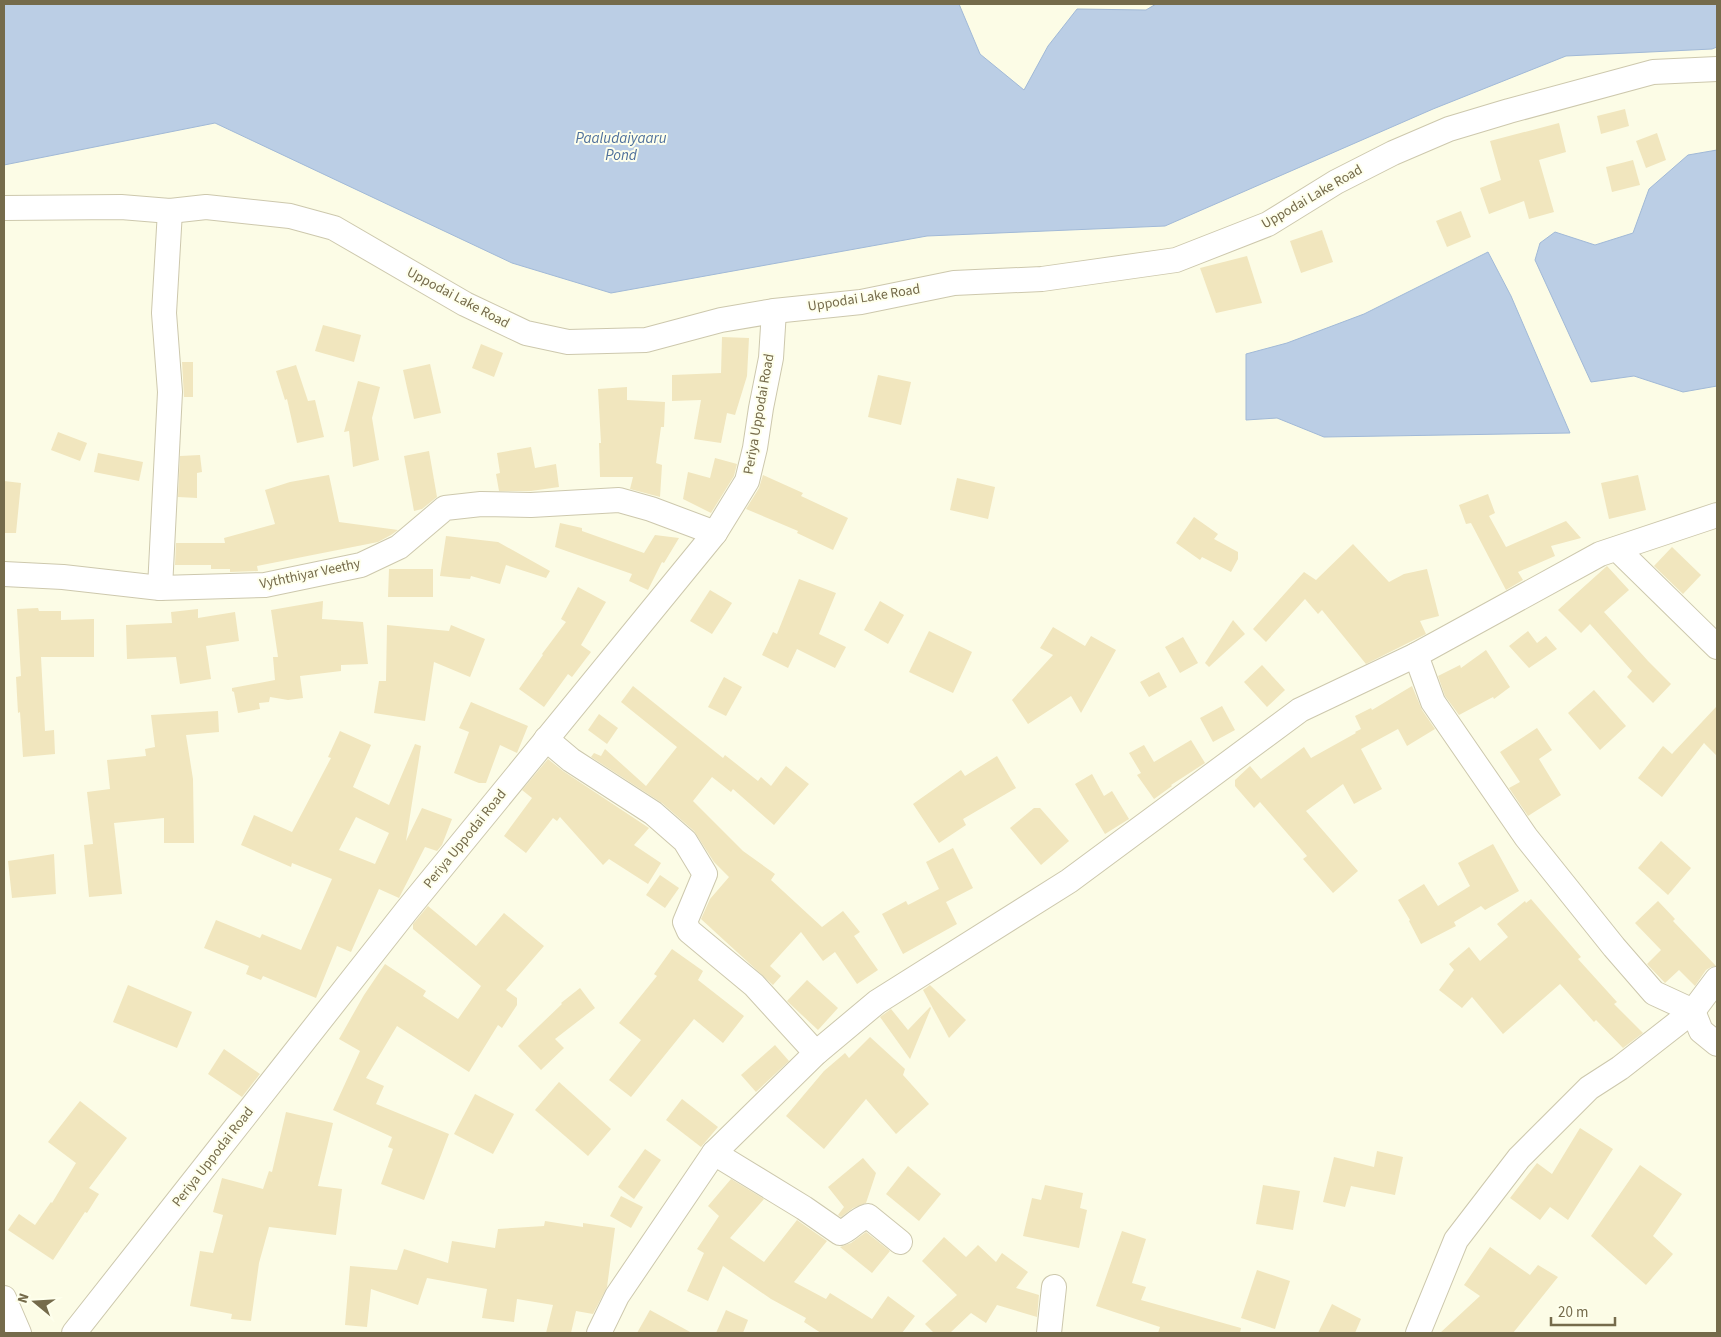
<svg xmlns="http://www.w3.org/2000/svg" width="1721" height="1337" font-family="'Source Sans 3',sans-serif">
<style>
.water{fill:#bbcee5;stroke:#a1b9d7}
.building{fill:#f1e6be;fill-rule:evenodd}
.lines{fill:none;stroke-linecap:round;stroke-linejoin:round}
.minor-casing{stroke:#cdc8ad;stroke-width:26}
.minor{stroke:#fff;stroke-width:24}
.labels{text-anchor:middle;dominant-baseline:central;stroke-width:4;stroke-linejoin:round;paint-order:stroke}
.street-label{font-size:14px;fill:#756b4b;stroke:#feffec}
.water-label{font-size:15px;font-style:italic;fill:#4f719c;stroke:#feffec}
</style>
<rect width="100%" height="100%" fill="#fcfce6"/>
<!-- water -->
<g class="water">
<polygon points="4,4 959,4 980,54 1024,90 1048,46 1077,9 1146,10 1156,4 1717,4 1717,47 1712,49 1566,56 1433,109 1165,226 927,236 611,293 512,263 215,123 4,165"/>
<polygon points="1717,150 1717,386 1683,392 1634,376 1591,382 1535,260 1540,243 1555,232 1595,245 1633,233 1649,189 1688,155"/>
<polygon points="1488,252 1511,296 1570,433 1324,437 1277,418 1246,420 1246,354 1287,343 1364,314"/>
</g>
<!-- building -->
<g class="building">
<polygon points="1625,109 1629,126 1601,134 1597,116"/>
<polygon points="1559,123 1566,152 1539,160 1554,212 1529,219 1524,201 1489,214 1480,188 1501,180 1490,141"/>
<polygon points="1657,133 1666,160 1646,168 1636,141"/>
<polygon points="1633,160 1640,185 1612,192 1606,167"/>
<polygon points="1461,211 1471,237 1447,247 1436,221"/>
<polygon points="1322,230 1333,262 1301,273 1290,241"/>
<polygon points="1247,256 1262,303 1216,313 1200,268"/>
<polygon points="323,325 361,335 354,362 315,351"/>
<polygon points="722,337 749,338 747,376 735,415 727,413 721,443 694,439 701,400 672,401 672,375 721,373"/>
<polygon points="481,344 503,353 494,377 472,368"/>
<polygon points="182,362 193,362 193,397 184,397"/>
<polygon points="430,364 441,413 414,419 403,370"/>
<polygon points="296,365 308,401 315,400 324,437 297,443 287,399 285,400 276,371"/>
<polygon points="878,375 911,382 901,425 868,417"/>
<polygon points="358,381 380,387 372,418 379,460 353,467 349,431 344,432"/>
<polygon points="627,387 627,400 665,402 664,427 661,427 656,463 662,465 660,497 630,489 633,477 600,477 599,443 601,443 598,389"/>
<polygon points="58,432 87,443 80,461 51,450"/>
<polygon points="531,447 535,468 556,464 559,487 531,491 499,491 496,474 500,473 497,453"/>
<polygon points="429,451 437,497 422,509 414,511 404,456"/>
<polygon points="98,453 143,462 139,481 94,472"/>
<polygon points="200,455 202,472 197,473 197,498 178,497 180,456"/>
<polygon points="715,458 737,464 734,476 711,513 683,499 688,472 710,478"/>
<polygon points="329,475 339,522 398,530 391,535 378,542 257,566 258,571 230,572 230,569 211,569 211,565 175,565 176,543 225,543 224,538 275,524 265,490 290,482"/>
<polygon points="763,475 803,493 801,496 848,518 833,550 797,533 798,531 746,509 759,488"/>
<polygon points="1638,475 1646,510 1609,519 1601,483"/>
<polygon points="957,478 995,487 988,519 950,510"/>
<polygon points="4,481 21,483 16,533 4,533"/>
<polygon points="1488,494 1495,513 1489,516 1506,547 1566,521 1581,538 1551,546 1555,556 1518,572 1523,580 1506,590 1471,523 1466,524 1459,505"/>
<polygon points="1194,517 1218,534 1214,539 1238,552 1238,559 1231,572 1202,557 1200,560 1176,543"/>
<polygon points="560,523 582,528 582,531 644,553 655,535 679,538 664,563 662,562 648,590 629,581 632,574 555,547"/>
<polygon points="446,536 498,542 550,571 546,578 506,565 500,584 471,576 470,579 440,576"/>
<polygon points="1353,544 1389,582 1404,574 1427,569 1439,616 1420,621 1426,634 1366,664 1322,610 1318,614 1305,599 1266,642 1253,629 1304,572 1316,580"/>
<polygon points="1672,547 1701,575 1683,594 1654,566"/>
<polygon points="1607,566 1629,590 1604,612 1648,661 1671,684 1653,703 1627,677 1632,671 1590,624 1581,633 1558,610"/>
<polygon points="389,569 433,569 433,597 388,597"/>
<polygon points="799,579 836,593 819,634 846,647 835,668 797,649 788,668 762,655 773,632 777,634"/>
<polygon points="578,587 606,602 581,645 591,652 572,677 568,674 544,707 519,689 543,655 542,654 566,622 561,619"/>
<polygon points="710,590 732,603 712,634 690,621"/>
<polygon points="323,601 322,619 363,622 368,664 341,665 341,671 300,676 303,698 288,700 270,697 269,702 259,703 260,709 238,713 234,692 232,691 232,688 275,680 273,657 278,657 271,610"/>
<polygon points="880,601 904,615 888,644 864,630"/>
<polygon points="38,608 39,611 61,611 61,620 94,619 94,657 41,657 45,731 54,730 55,754 23,757 20,712 18,713 16,677 21,676 17,609"/>
<polygon points="198,609 198,618 235,612 239,641 206,646 211,679 180,684 176,657 127,659 126,625 172,623 171,612"/>
<polygon points="1233,620 1245,634 1209,667 1205,663"/>
<polygon points="387,625 449,631 451,625 485,639 470,677 434,662 425,721 374,713 379,681 386,681"/>
<polygon points="1053,627 1085,646 1091,636 1116,650 1081,713 1071,696 1028,724 1012,700 1053,655 1040,648"/>
<polygon points="929,631 972,652 953,693 909,672"/>
<polygon points="1528,631 1537,643 1546,636 1557,649 1529,668 1509,646"/>
<polygon points="1183,637 1198,663 1180,673 1165,647"/>
<polygon points="1486,650 1510,687 1494,699 1493,697 1459,715 1445,696 1438,676 1460,665 1461,668"/>
<polygon points="1262,665 1285,690 1267,707 1244,682"/>
<polygon points="1159,672 1167,687 1149,697 1140,682"/>
<polygon points="724,677 742,687 726,716 708,707"/>
<polygon points="633,686 723,758 725,755 758,781 761,777 771,786 786,766 809,784 774,825 733,789 731,792 712,777 693,801 743,851 775,874 771,880 822,927 843,911 860,932 854,936 878,970 857,984 835,952 823,961 801,932 770,966 781,976 773,985 701,919 710,899 729,877 714,862 694,831 662,803 591,757 594,753 601,756 605,749 646,786 677,747 621,702"/>
<polygon points="1412,686 1422,710 1435,729 1407,746 1398,729 1361,749 1382,789 1354,804 1343,784 1306,811 1358,871 1333,893 1303,859 1307,856 1260,802 1254,808 1235,786 1235,780 1250,766 1261,779 1304,747 1311,758 1356,733 1355,732 1361,729 1355,716 1371,708 1372,710"/>
<polygon points="1594,690 1626,726 1600,750 1568,713"/>
<polygon points="471,702 528,726 517,753 500,745 486,783 479,783 454,773 469,732 459,728"/>
<polygon points="1222,706 1235,730 1213,742 1200,718"/>
<polygon points="1716,707 1717,756 1704,743 1662,797 1638,778 1663,746 1672,754"/>
<polygon points="218,711 219,732 186,735 193,779 194,843 164,843 164,818 114,823 122,894 89,897 84,845 93,844 87,792 110,789 107,760 146,756 145,749 155,747 151,715"/>
<polygon points="599,714 618,728 607,744 588,730"/>
<polygon points="1537,728 1552,750 1539,759 1561,795 1528,816 1509,788 1520,782 1500,752"/>
<path d="M 340,731 L 371,745 L 353,787 L 389,805 L 415,744 L 421,746 L 406,841 L 422,808 L 452,819 L 442,845 L 437,851 L 425,847 L 399,898 L 379,889 L 351,952 L 337,946 L 316,998 L 263,976 L 261,980 L 246,974 L 249,966 L 204,948 L 216,920 L 260,938 L 262,934 L 301,950 L 332,879 L 292,863 L 291,867 L 241,845 L 254,815 L 292,832 L 331,758 L 328,757 ZM 356,817 L 389,833 L 375,864 L 339,850 Z"/>
<polygon points="1191,740 1205,763 1171,785 1172,786 1154,799 1137,775 1141,773 1129,753 1144,745 1154,762"/>
<polygon points="997,756 1016,788 963,819 966,825 939,843 913,804 961,770 965,776"/>
<polygon points="548,759 563,771 649,828 634,845 661,863 648,884 609,859 603,865 560,817 557,821 553,818 526,853 504,836 532,798 522,790"/>
<polygon points="1092,774 1104,796 1112,791 1129,819 1105,834 1075,784"/>
<polygon points="1034,808 1040,808 1069,841 1041,865 1010,828"/>
<polygon points="1661,841 1691,868 1668,895 1638,868"/>
<polygon points="1493,844 1519,891 1485,910 1481,906 1454,922 1456,926 1421,944 1409,921 1410,920 1398,900 1424,884 1438,906 1470,886 1458,863"/>
<polygon points="953,848 973,888 946,902 957,924 903,954 882,914 906,901 908,905 939,889 926,862"/>
<polygon points="54,854 56,894 12,898 8,861"/>
<polygon points="660,875 679,888 665,908 646,895"/>
<polygon points="1531,899 1581,957 1578,959 1617,1002 1614,1004 1643,1033 1623,1048 1596,1020 1594,1022 1560,984 1503,1034 1472,997 1462,1008 1439,990 1454,970 1449,964 1469,947 1480,961 1508,937 1497,924 1525,901 1526,903"/>
<polygon points="1658,901 1675,919 1673,921 1716,966 1711,967 1706,970 1695,986 1679,970 1665,983 1647,964 1661,950 1635,923"/>
<polygon points="428,906 476,946 504,913 544,946 506,990 517,998 517,1005 502,1028 498,1025 469,1072 397,1026 366,1078 384,1086 376,1104 449,1134 424,1200 381,1184 393,1149 388,1147 392,1137 333,1110 360,1051 339,1039 364,995 385,964 426,991 423,996 458,1019 481,986 413,929 413,924"/>
<polygon points="672,949 703,971 698,980 744,1016 723,1043 694,1019 631,1097 609,1080 641,1040 619,1023 657,976 654,974"/>
<polygon points="807,980 838,1008 818,1030 787,1001"/>
<polygon points="128,985 192,1012 177,1048 113,1022"/>
<polygon points="930,985 966,1020 949,1038 923,990"/>
<polygon points="580,988 595,1008 555,1039 564,1048 541,1070 518,1046 562,1004 561,1003"/>
<polygon points="930,1007 931,1008 910,1059 880,1017 891,1009 908,1030"/>
<polygon points="870,1037 905,1069 903,1075 929,1104 896,1134 866,1099 824,1149 786,1116 824,1071 845,1053 849,1058"/>
<polygon points="775,1045 789,1061 756,1092 741,1075"/>
<polygon points="224,1049 260,1074 242,1097 208,1074"/>
<polygon points="559,1082 611,1129 588,1156 535,1110"/>
<polygon points="475,1094 514,1114 493,1154 454,1134"/>
<polygon points="682,1099 718,1127 701,1147 666,1120"/>
<polygon points="80,1101 127,1138 89,1188 99,1194 87,1213 85,1212 53,1260 8,1230 19,1214 35,1225 51,1202 52,1203 76,1163 48,1142"/>
<polygon points="286,1112 333,1123 318,1186 342,1189 336,1235 269,1227 259,1263 251,1321 231,1319 232,1314 190,1306 200,1251 213,1253 223,1215 213,1212 222,1178 263,1189 269,1171 272,1172"/>
<polygon points="1580,1128 1613,1149 1568,1220 1550,1207 1540,1220 1510,1198 1537,1163 1552,1174"/>
<polygon points="645,1149 661,1160 634,1199 618,1187"/>
<polygon points="1377,1151 1403,1157 1395,1195 1351,1186 1345,1207 1323,1202 1334,1157 1374,1167"/>
<polygon points="863,1158 876,1173 866,1203 853,1208 841,1217 838,1215 844,1207 828,1187"/>
<polygon points="1640,1165 1682,1194 1653,1236 1673,1254 1646,1285 1591,1236"/>
<polygon points="908,1166 941,1194 919,1221 886,1194"/>
<polygon points="731,1179 764,1199 730,1238 764,1262 797,1220 827,1241 794,1282 826,1299 830,1293 872,1319 888,1296 915,1316 902,1333 821,1333 804,1322 806,1318 771,1299 723,1266 708,1301 687,1291 704,1253 697,1249 719,1216 708,1206"/>
<polygon points="1045,1185 1083,1193 1080,1208 1087,1210 1079,1248 1023,1236 1032,1198 1041,1200"/>
<polygon points="1263,1185 1300,1191 1293,1230 1256,1224"/>
<polygon points="621,1196 643,1207 631,1228 610,1216"/>
<polygon points="545,1221 583,1227 583,1223 615,1228 607,1287 593,1314 576,1311 571,1333 546,1333 553,1305 517,1299 514,1322 482,1318 487,1289 427,1278 418,1305 371,1289 367,1327 345,1325 350,1266 397,1270 404,1249 448,1263 452,1241 495,1248 498,1229 544,1226"/>
<polygon points="1122,1231 1146,1239 1132,1283 1146,1287 1141,1300 1241,1328 1240,1333 1158,1333 1160,1327 1096,1306"/>
<polygon points="866,1232 890,1251 872,1273 840,1247 851,1243"/>
<polygon points="944,1237 966,1257 978,1245 996,1262 1002,1253 1028,1272 1016,1288 1039,1295 1037,1317 997,1305 986,1323 971,1313 950,1333 934,1333 925,1324 957,1295 922,1261"/>
<polygon points="1490,1247 1530,1275 1538,1265 1558,1277 1513,1333 1440,1333 1480,1296 1464,1285"/>
<polygon points="1257,1270 1290,1281 1275,1329 1241,1318"/>
<polygon points="1332,1304 1361,1319 1355,1333 1318,1333"/>
<polygon points="650,1310 692,1333 637,1333"/>
<polygon points="726,1310 748,1320 743,1333 716,1333"/>
</g>
<g class="lines">
<defs>
<g id="minor">
<polyline points="4,208 121,207 170,211 206,207 290,216 334,228 465,304 526,333 568,342 646,340 721,320 774,311 861,302 954,283 1042,279 1176,260 1268,224 1336,182 1393,153 1449,129 1509,111 1653,72 1717,69"/>
<polyline points="1617,549 1717,647"/>
<polyline points="4,574 63,577 160,588 265,585 361,565 399,547 445,508 481,504 531,505 619,500 651,509 715,533"/>
<polyline points="160,588 170,392 164,313 170,211"/>
<polyline points="1416,655 1600,554 1717,515"/>
<polyline points="546,739 571,760 653,813 685,841 705,874 685,922 689,931 754,985 816,1053"/>
<path d="M 714,1153 L 804,1208 L 840,1233 C 851,1229 855,1220 868,1216 L 900,1242"/>
<polyline points="4,1298 19,1333"/>
<polyline points="74,1333 407,910 715,533 747,481 755,448 761,408 771,358 774,311"/>
<polyline points="599,1333 617,1296 714,1153 816,1053 877,1002 1069,881 1300,710 1416,655 1433,702 1526,837 1614,947 1654,993 1693,1011 1701,1031 1717,1044"/>
<polyline points="1049,1333 1054,1287"/>
<polyline points="1418,1333 1456,1240 1519,1158 1589,1088 1620,1068 1693,1011 1717,979"/>
</g>
</defs>
<!-- minor casing -->
<use href="#minor" class="minor-casing"/>
<!-- minor -->
<use href="#minor" class="minor"/>
</g>
<g class="labels">
<!-- street labels -->
<g class="street-label">
<text transform="translate(1312 197) rotate(-30)">Uppodai Lake Road</text>
<text transform="translate(458 298) rotate(28)">Uppodai Lake Road</text>
<text transform="translate(864 298) rotate(-9)">Uppodai Lake Road</text>
<text transform="translate(759 414) rotate(-80)">Periya Uppodai Road</text>
<text transform="translate(310 574) rotate(-12)">Vyththiyar Veethy</text>
<text transform="translate(465 839) rotate(-51)">Periya Uppodai Road</text>
<text transform="translate(213 1157) rotate(-52)">Periya Uppodai Road</text>
</g>
<!-- water labels -->
<g class="water-label">
<text x="621" y="138">Paaludaiyaaru<tspan x="621" dy="17">Pond</tspan></text>
</g>
</g>
<!-- border -->
<rect width="1721" height="1337" fill="none" stroke="#756b4b" stroke-width="10"/>
<!-- north arrow -->
<g transform="translate(35 1302) rotate(288)" stroke="#feffec" stroke-width="4" paint-order="stroke">
<path d="M0-4L9 19L0 12L-9 19Z" fill="#756b4b"/>
<text y="-8" font-size="14" font-weight="bold" text-anchor="middle" fill="#756b4b">N</text>
</g>
<!-- scale -->
<path d="M1551 1317v8h64v-8" fill="none" stroke="#756b4b" stroke-width="2.5"/>
<text x="1558" y="1317" font-size="15" fill="#756b4b" stroke="#feffec" stroke-width="4" paint-order="stroke">20 m</text>
</svg>
